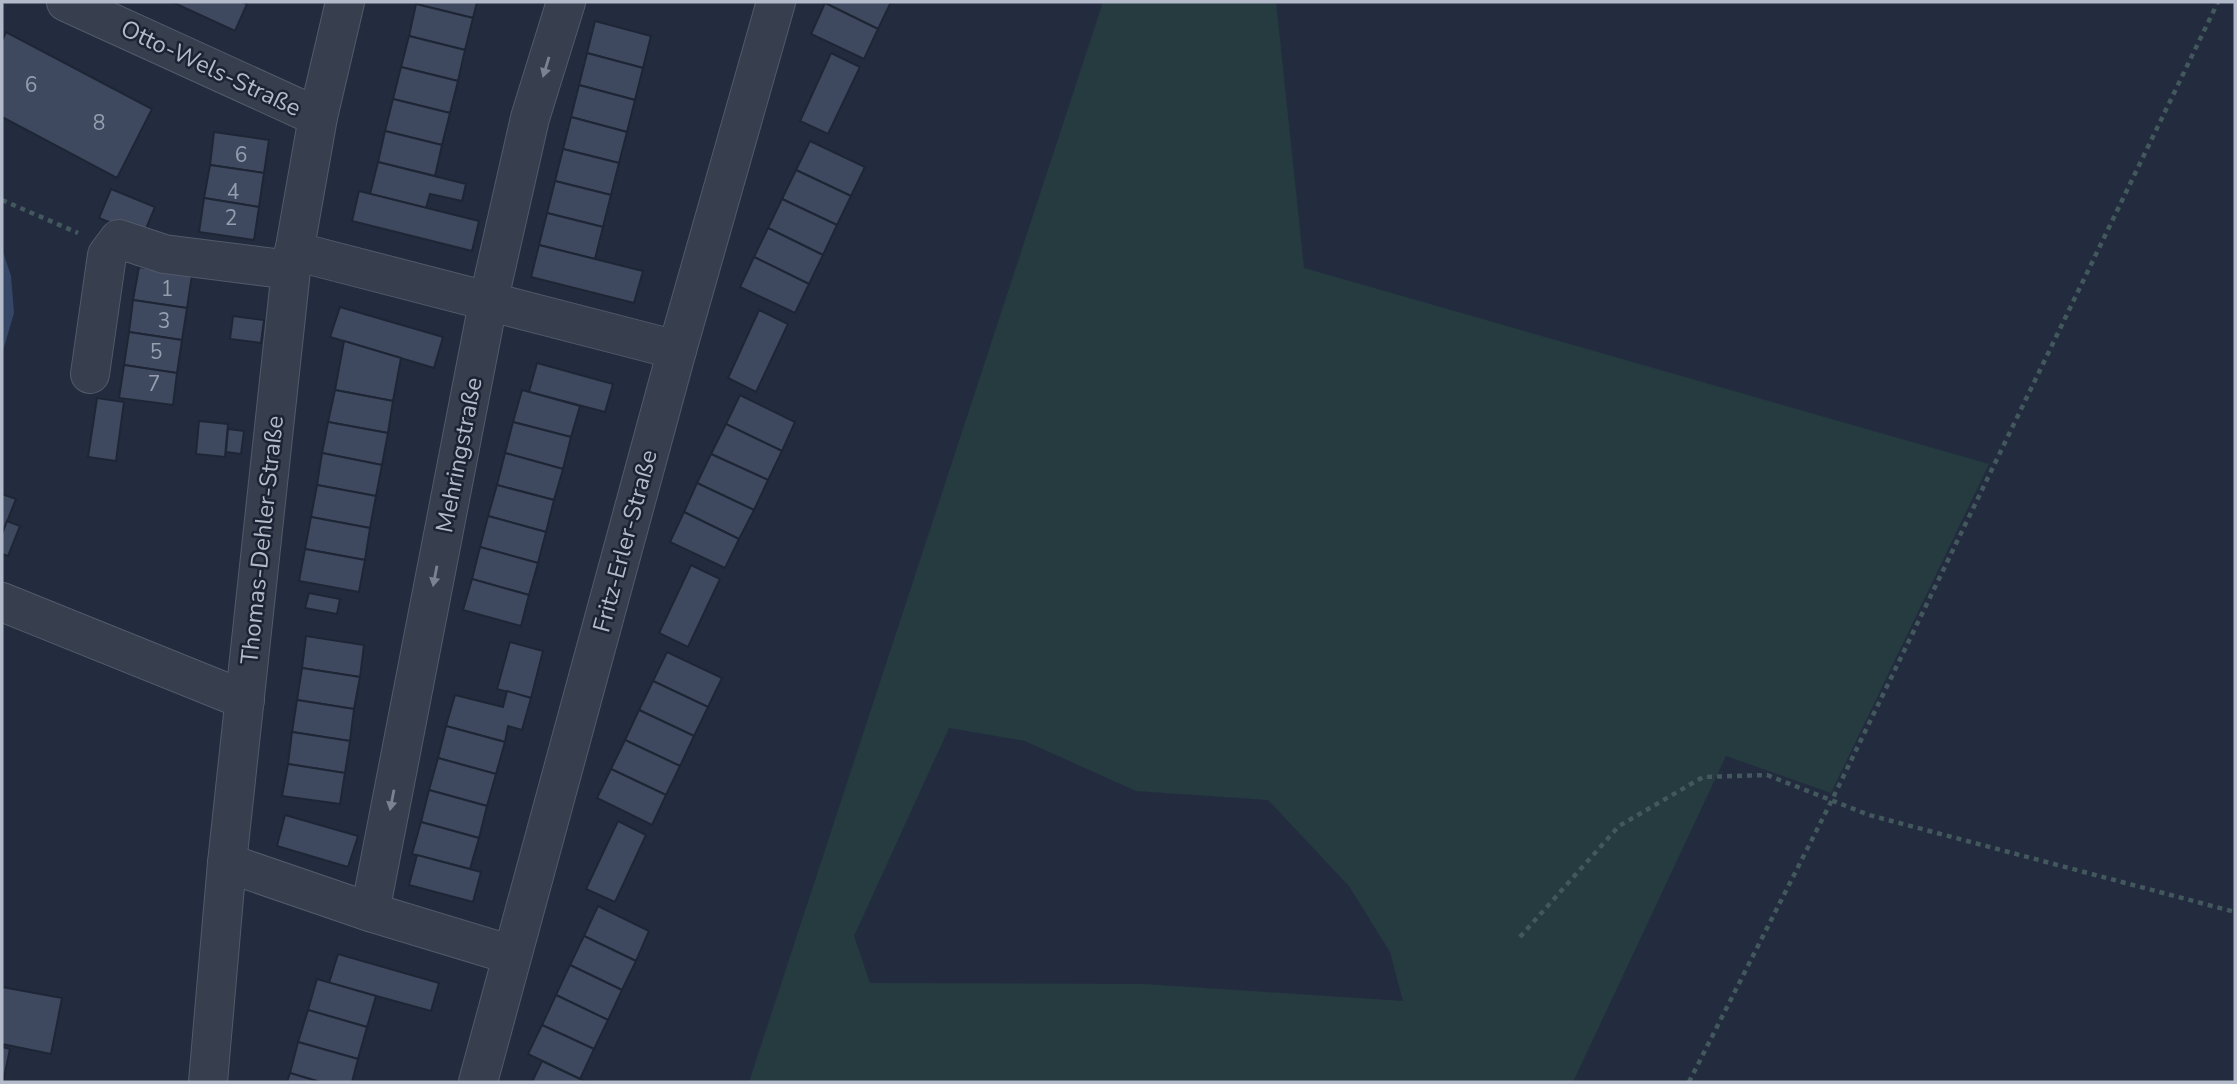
<svg xmlns="http://www.w3.org/2000/svg" width="2237" height="1084" font-family="'Nunito Sans',sans-serif">
<style>
.green{fill:#253b40;fill-rule:evenodd}
.water{fill:#354667}
.building{fill:#3e495f;stroke:#1e2636;stroke-width:2}
.lines{fill:none;stroke-linecap:round;stroke-linejoin:round}
.minor-casing{stroke:#525a6a;stroke-width:40}
.path{stroke:#43585d;stroke-width:4.5;stroke-dasharray:5 5;stroke-linecap:butt}
.minor{stroke:#373f4f;stroke-width:38}
.oneway{fill:#7b8393}
.labels{text-anchor:middle;dominant-baseline:central;stroke-width:5;stroke-linejoin:round;paint-order:stroke}
.number-label{font-size:21px;fill:#969eaf}
.street-label{font-size:24px;fill:#b3baca;stroke:#1c2434}
</style>
<rect width="100%" height="100%" fill="#232c3f"/>
<!-- green -->
<path class="green" d="M 1103,2 L 1276,2 L 1304,268 L 1989,464 L 1831,793 L 1726,756 L 1573,1082 L 749,1082 ZM 949,728 L 1025,741 L 1136,791 L 1268,800 L 1349,886 L 1390,952 L 1403,1001 L 1144,984 L 870,983 L 854,936 Z"/>
<!-- water -->
<polygon class="water" points="2,249 11,276 14,313 2,354"/>
<!-- building -->
<g class="building">
<polygon points="172,2 242,2 247,4 235,31"/>
<polygon points="417,2 477,2 473,18 416,4"/>
<polygon points="826,2 891,2 878,29 825,3"/>
<polygon points="825,3 878,29 864,59 811,34"/>
<polygon points="416,4 473,18 465,50 409,36"/>
<polygon points="595,21 651,36 643,68 587,53"/>
<polygon points="6,32 152,109 117,178 2,117 2,41"/>
<polygon points="409,36 465,50 458,81 401,67"/>
<polygon points="587,53 643,68 635,100 579,85"/>
<polygon points="831,53 860,67 828,134 800,121"/>
<polygon points="401,67 458,81 450,113 393,99"/>
<polygon points="579,85 635,100 627,132 571,117"/>
<polygon points="393,99 450,113 442,145 385,131"/>
<polygon points="571,117 627,132 619,163 563,149"/>
<polygon points="385,131 442,145 435,176 378,162"/>
<polygon points="214,132 269,140 264,173 210,165"/>
<polygon points="810,141 865,167 851,196 796,170"/>
<polygon points="563,149 619,163 611,195 555,181"/>
<polygon points="378,162 466,184 462,201 430,194 426,208 370,194"/>
<polygon points="210,165 264,173 259,207 204,198"/>
<polygon points="796,170 851,196 837,225 782,199"/>
<polygon points="555,181 611,195 603,227 547,213"/>
<polygon points="111,189 155,207 143,236 99,218"/>
<polygon points="359,191 479,221 472,251 352,221"/>
<polygon points="204,198 259,207 254,240 199,232"/>
<polygon points="782,199 837,225 823,255 768,228"/>
<polygon points="547,213 603,227 595,259 539,245"/>
<polygon points="768,228 823,255 809,284 754,257"/>
<polygon points="539,245 643,271 634,303 531,277"/>
<polygon points="754,257 809,284 795,313 740,287"/>
<polygon points="139,267 192,275 187,308 133,300"/>
<polygon points="133,300 187,308 182,340 129,332"/>
<polygon points="340,307 443,337 434,368 330,337"/>
<polygon points="759,310 788,324 756,392 728,378"/>
<polygon points="233,316 264,320 261,343 230,339"/>
<polygon points="129,332 182,340 177,373 124,365"/>
<polygon points="344,341 401,358 393,401 335,390"/>
<polygon points="537,363 613,384 605,412 529,392"/>
<polygon points="124,365 177,373 173,405 119,398"/>
<polygon points="335,390 393,401 388,433 328,422"/>
<polygon points="522,390 580,406 571,437 513,422"/>
<polygon points="740,395 795,422 782,451 726,424"/>
<polygon points="97,398 124,402 116,461 88,457"/>
<polygon points="199,421 228,424 225,457 196,454"/>
<polygon points="328,422 388,433 382,465 322,453"/>
<polygon points="513,422 571,437 563,469 505,453"/>
<polygon points="726,424 782,451 768,480 711,454"/>
<polygon points="228,429 244,431 241,454 226,452"/>
<polygon points="322,453 382,465 376,496 317,485"/>
<polygon points="505,453 563,469 554,500 497,485"/>
<polygon points="711,454 768,480 754,510 697,483"/>
<polygon points="697,483 754,510 739,539 684,512"/>
<polygon points="317,485 376,496 370,528 311,517"/>
<polygon points="497,485 554,500 546,532 488,516"/>
<polygon points="2,494 16,499 2,534"/>
<polygon points="684,512 739,539 725,568 670,542"/>
<polygon points="488,516 546,532 538,563 480,547"/>
<polygon points="311,517 370,528 365,560 305,549"/>
<polygon points="7,521 20,526 8,556 2,554 2,534"/>
<polygon points="480,547 538,563 529,595 472,579"/>
<polygon points="305,549 365,560 359,592 299,581"/>
<polygon points="691,565 720,579 688,647 659,633"/>
<polygon points="472,579 529,595 521,626 463,610"/>
<polygon points="309,593 340,599 337,614 305,608"/>
<polygon points="306,636 364,645 360,677 302,668"/>
<polygon points="510,642 543,651 531,698 497,689"/>
<polygon points="667,652 722,678 708,707 653,681"/>
<polygon points="302,668 360,677 354,709 297,700"/>
<polygon points="653,681 708,707 694,736 639,710"/>
<polygon points="507,691 531,698 522,730 508,726 505,742 446,726 455,695 503,707"/>
<polygon points="297,700 354,709 350,741 292,732"/>
<polygon points="639,710 694,736 680,766 625,740"/>
<polygon points="446,726 505,742 496,774 438,758"/>
<polygon points="292,732 350,741 345,773 288,764"/>
<polygon points="625,740 680,766 666,795 611,769"/>
<polygon points="438,758 496,774 487,806 429,790"/>
<polygon points="288,764 345,773 340,804 282,796"/>
<polygon points="611,769 666,795 652,825 597,798"/>
<polygon points="429,790 487,806 479,838 421,822"/>
<polygon points="285,815 358,836 348,867 277,846"/>
<polygon points="618,821 646,835 615,902 586,889"/>
<polygon points="421,822 479,838 470,869 412,854"/>
<polygon points="417,855 481,872 473,902 409,885"/>
<polygon points="598,906 649,931 636,961 584,936"/>
<polygon points="584,936 636,961 622,990 570,965"/>
<polygon points="338,954 439,983 431,1011 329,983"/>
<polygon points="570,965 622,990 608,1020 556,995"/>
<polygon points="317,979 376,996 367,1027 308,1010"/>
<polygon points="2,987 62,998 51,1054 2,1044"/>
<polygon points="556,995 608,1020 594,1049 542,1025"/>
<polygon points="308,1010 367,1027 358,1059 298,1042"/>
<polygon points="542,1025 594,1049 580,1079 528,1054"/>
<polygon points="298,1042 358,1059 352,1082 320,1082 290,1073"/>
<polygon points="2,1047 10,1049 3,1082 2,1082"/>
<polygon points="542,1061 580,1079 588,1082 532,1082"/>
<polygon points="290,1073 320,1082 287,1082"/>
</g>
<g class="lines">
<defs>
<g id="minor">
<polyline points="66,2 318,117"/>
<polyline points="294,251 677,350"/>
<polyline points="90,374 107,255 119,239 164,254 291,270"/>
<polyline points="2,602 245,700"/>
<polyline points="227,863 370,912 512,955"/>
<polyline points="370,912 488,303 530,118 566,2"/>
<polyline points="208,1082 227,863 291,270 318,117 345,2"/>
<polyline points="478,1082 677,350 776,2"/>
</g>
</defs>
<!-- minor casing -->
<use href="#minor" class="minor-casing"/>
<!-- path -->
<g class="path">
<polyline points="2,200 78,233"/>
<polyline points="1520,937 1619,826 1703,777 1767,775 1869,815 2235,912"/>
<polyline points="1689,1082 1832,800 2218,2"/>
</g>
<!-- minor -->
<use href="#minor" class="minor"/>
</g>
<!-- one-way arrows -->
<defs><path id="oneway-solid" d="M-6-.8H1V-3.2L6.5 0L1 3.2V.8H-6Z" transform="scale(1.75)"/></defs>
<g class="oneway">
<use href="#oneway-solid" transform="translate(546 67) rotate(107)"/>
<use href="#oneway-solid" transform="translate(435 576) rotate(101)"/>
<use href="#oneway-solid" transform="translate(392 800) rotate(101)"/>
</g>
<g class="labels">
<!-- number labels -->
<g class="number-label">
<text x="31" y="85">6</text>
<text x="99" y="123">8</text>
<text x="241" y="155">6</text>
<text x="233" y="192">4</text>
<text x="231" y="218">2</text>
<text x="167" y="289">1</text>
<text x="164" y="321">3</text>
<text x="156" y="352">5</text>
<text x="154" y="384">7</text>
</g>
<!-- street labels -->
<g class="street-label">
<text transform="translate(211 68) rotate(25)">Otto-Wels-Straße</text>
<text transform="translate(459 455) rotate(-79)">Mehringstraße</text>
<text transform="translate(262 540) rotate(-84)">Thomas-Dehler-Straße</text>
<text transform="translate(625 541) rotate(-75)">Fritz-Erler-Straße</text>
</g>
</g>
<!-- border -->
<rect width="2237" height="1084" fill="none" stroke="#b3baca" stroke-width="7"/>
</svg>
